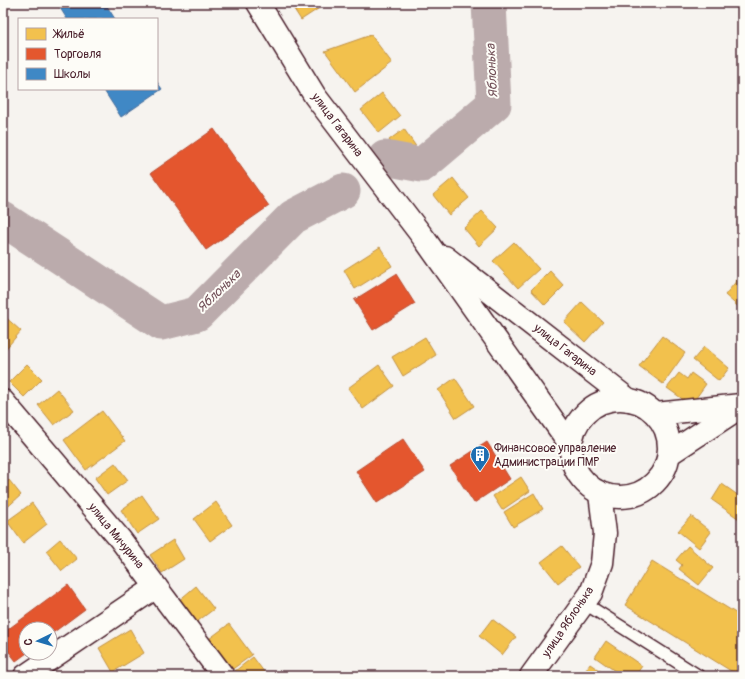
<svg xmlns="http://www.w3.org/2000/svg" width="745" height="679" font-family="Pangolin,sans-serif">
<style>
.homes{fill:#f2c14e;stroke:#c09044}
.shops{fill:#e4572e;stroke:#b6462d}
.schools{fill:#3f88c5;stroke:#426897}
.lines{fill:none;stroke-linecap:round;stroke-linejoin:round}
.river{stroke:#bbabac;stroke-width:35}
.service-casing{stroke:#4a1f2b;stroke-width:14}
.minor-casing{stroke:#4a1f2b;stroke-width:25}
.tertiary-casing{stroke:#4a1f2b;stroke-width:25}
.service{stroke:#fdfcf7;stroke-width:11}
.minor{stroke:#fdfcf7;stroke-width:22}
.tertiary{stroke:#fdfcf7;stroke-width:22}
.labels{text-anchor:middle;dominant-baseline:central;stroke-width:4;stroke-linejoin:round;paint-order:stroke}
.street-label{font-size:12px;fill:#4a1f2b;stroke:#fdfcf7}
.poi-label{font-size:12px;fill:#4a1f2b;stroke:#fdfcf7;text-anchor:start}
.water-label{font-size:13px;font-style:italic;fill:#725058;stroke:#fdfcf7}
</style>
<rect width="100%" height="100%" fill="#f6f3ef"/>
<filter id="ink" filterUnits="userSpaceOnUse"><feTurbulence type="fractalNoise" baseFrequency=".025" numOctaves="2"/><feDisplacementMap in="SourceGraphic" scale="8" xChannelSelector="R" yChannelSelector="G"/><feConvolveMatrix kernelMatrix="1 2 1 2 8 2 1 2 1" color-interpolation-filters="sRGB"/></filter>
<g filter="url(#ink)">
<!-- homes -->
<g class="homes">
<polygon points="290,3 323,3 324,5 301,20"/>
<polygon points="371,35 392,63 355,92 325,51"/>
<polygon points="382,93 400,116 379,133 361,110"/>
<polygon points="404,129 417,148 402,159 389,140"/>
<polygon points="453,178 469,198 449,215 433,195"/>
<polygon points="482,211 498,228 479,246 464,228"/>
<polygon points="514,242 539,269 518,288 493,261"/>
<polygon points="380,247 392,266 355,289 344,270"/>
<polygon points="550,271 564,286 545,305 531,290"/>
<polygon points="742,274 742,310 725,295"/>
<polygon points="582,302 603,322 585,342 564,322"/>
<polygon points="3,315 21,331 3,352"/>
<polygon points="662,336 685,353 663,384 639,366"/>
<polygon points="425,337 436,355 403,376 392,357"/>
<polygon points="704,347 729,368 719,381 693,360"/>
<polygon points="27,364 42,379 24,397 9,382"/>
<polygon points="379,365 394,386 363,409 348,388"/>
<polygon points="679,373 687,379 691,373 706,384 691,405 667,388"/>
<polygon points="455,378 474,406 456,418 438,390"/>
<polygon points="57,389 74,410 54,425 38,405"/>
<polygon points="102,411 125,441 86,470 64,440"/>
<polygon points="115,463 128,480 107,495 95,478"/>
<polygon points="521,477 530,491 502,510 493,496"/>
<polygon points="9,480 21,495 3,511 3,485"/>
<polygon points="722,484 742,498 742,521 712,500"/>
<polygon points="534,493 543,509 513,527 504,512"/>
<polygon points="142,495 159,519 137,534 121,510"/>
<polygon points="216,502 232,525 210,541 194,519"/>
<polygon points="32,503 47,524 23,543 7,521"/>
<polygon points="691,516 711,532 699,548 678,531"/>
<polygon points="60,539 77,559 62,571 46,551"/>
<polygon points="173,540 184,559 162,573 150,555"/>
<polygon points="562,546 579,567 558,583 541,562"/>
<polygon points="688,546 713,568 699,585 679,569 682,565 676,560"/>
<polygon points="652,561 742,617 742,676 739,676 625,605"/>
<polygon points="196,586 214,609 194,624 177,602"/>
<polygon points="492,619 516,637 502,655 479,636"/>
<polygon points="229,624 252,655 227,673 205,642"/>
<polygon points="130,629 144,653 113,672 99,648"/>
<polygon points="606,641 642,666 635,676 622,676 595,657"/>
<polygon points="253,657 267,676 231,676 230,675"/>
<polygon points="590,664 608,676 582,676"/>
</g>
<!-- shops -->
<g class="shops">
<polygon points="214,129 269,206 206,250 151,173"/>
<polygon points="396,274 415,304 373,330 354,300"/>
<polygon points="403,439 425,472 377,503 356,471"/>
<polygon points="487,442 510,479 474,503 450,466"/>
<polygon points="68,585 85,609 50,635 50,629 26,629 27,653 16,661 3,644 3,633"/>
</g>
<!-- schools -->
<g class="schools">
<polygon points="57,3 105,3 115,19 67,19"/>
<polygon points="157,82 162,89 121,117 103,89 157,89"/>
</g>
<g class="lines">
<!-- river -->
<g class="river">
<polyline points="385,158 422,165 494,104 489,3"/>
<polyline points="3,219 161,323 197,314 293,217 343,191"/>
</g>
<defs>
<polyline id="service" points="584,603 699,676"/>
<g id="minor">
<polyline points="3,401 120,539 223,676"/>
<polyline points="25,676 156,587"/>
<polyline points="531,676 591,593 602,563 605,533 600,494"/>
</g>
<g id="tertiary">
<polyline points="258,3 315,96 426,241 570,444"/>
<polyline points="445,257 629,400"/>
<circle cx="620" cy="448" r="49"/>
<polyline points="656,414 741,405"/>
<polyline points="669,454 742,406"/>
</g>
</defs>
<!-- service casing -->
<use href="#service" class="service-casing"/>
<!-- minor casing -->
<use href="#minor" class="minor-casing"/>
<!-- tertiary casing -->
<use href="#tertiary" class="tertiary-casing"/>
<!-- service -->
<use href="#service" class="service"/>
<!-- minor -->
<use href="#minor" class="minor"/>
<!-- tertiary -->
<use href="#tertiary" class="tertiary"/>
</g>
</g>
<!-- icons -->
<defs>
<symbol id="building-pin" viewBox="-11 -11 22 30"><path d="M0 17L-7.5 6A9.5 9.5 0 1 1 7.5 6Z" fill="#1f6fb2" stroke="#fdfcf7"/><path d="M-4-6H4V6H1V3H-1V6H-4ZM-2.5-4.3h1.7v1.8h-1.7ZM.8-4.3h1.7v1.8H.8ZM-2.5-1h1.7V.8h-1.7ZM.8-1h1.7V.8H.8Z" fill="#fff"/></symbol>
</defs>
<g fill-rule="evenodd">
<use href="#building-pin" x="469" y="444" width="22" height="30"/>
</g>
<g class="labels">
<!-- street labels -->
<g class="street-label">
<text transform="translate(337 125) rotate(53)">улица Гагарина</text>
<text transform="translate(565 350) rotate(38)">улица Гагарина</text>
<text transform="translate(116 536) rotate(51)">улица Мичурина</text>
<text transform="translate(568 622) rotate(-56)">улица Яблонька</text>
</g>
<!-- poi labels -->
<g class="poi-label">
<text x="494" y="448">Финансовое управление<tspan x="494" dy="14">Администрации ПМР</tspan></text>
</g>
<!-- water labels -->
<g class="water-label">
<text transform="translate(492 71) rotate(-93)">Яблонька</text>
<text transform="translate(219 291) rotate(-44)">Яблонька</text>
</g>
</g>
<!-- margin -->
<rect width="745" height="679" fill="none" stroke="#fdfcf7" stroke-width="16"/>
<rect x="8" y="8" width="729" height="663" fill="none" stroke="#4a1f2b" stroke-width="1.5" filter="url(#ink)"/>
<!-- legend -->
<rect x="18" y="18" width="140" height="72" fill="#fdfcf7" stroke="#b5a4a5"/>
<rect x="26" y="28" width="20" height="12" fill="#f2c14e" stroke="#b5a4a5"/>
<text x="54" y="38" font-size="12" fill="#4a1f2b">Жильё</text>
<rect x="26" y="48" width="20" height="12" fill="#e4572e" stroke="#b5a4a5"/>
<text x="54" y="58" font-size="12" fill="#4a1f2b">Торговля</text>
<rect x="26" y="68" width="20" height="12" fill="#3f88c5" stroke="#b5a4a5"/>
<text x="54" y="78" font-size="12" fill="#4a1f2b">Школы</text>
<!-- north arrow -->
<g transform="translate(38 641) rotate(265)"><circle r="19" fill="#fdfcf7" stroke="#b5a4a5"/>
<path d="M0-3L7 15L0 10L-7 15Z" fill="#1f6fb2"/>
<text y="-6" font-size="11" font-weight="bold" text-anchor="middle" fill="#4a1f2b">С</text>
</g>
</svg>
